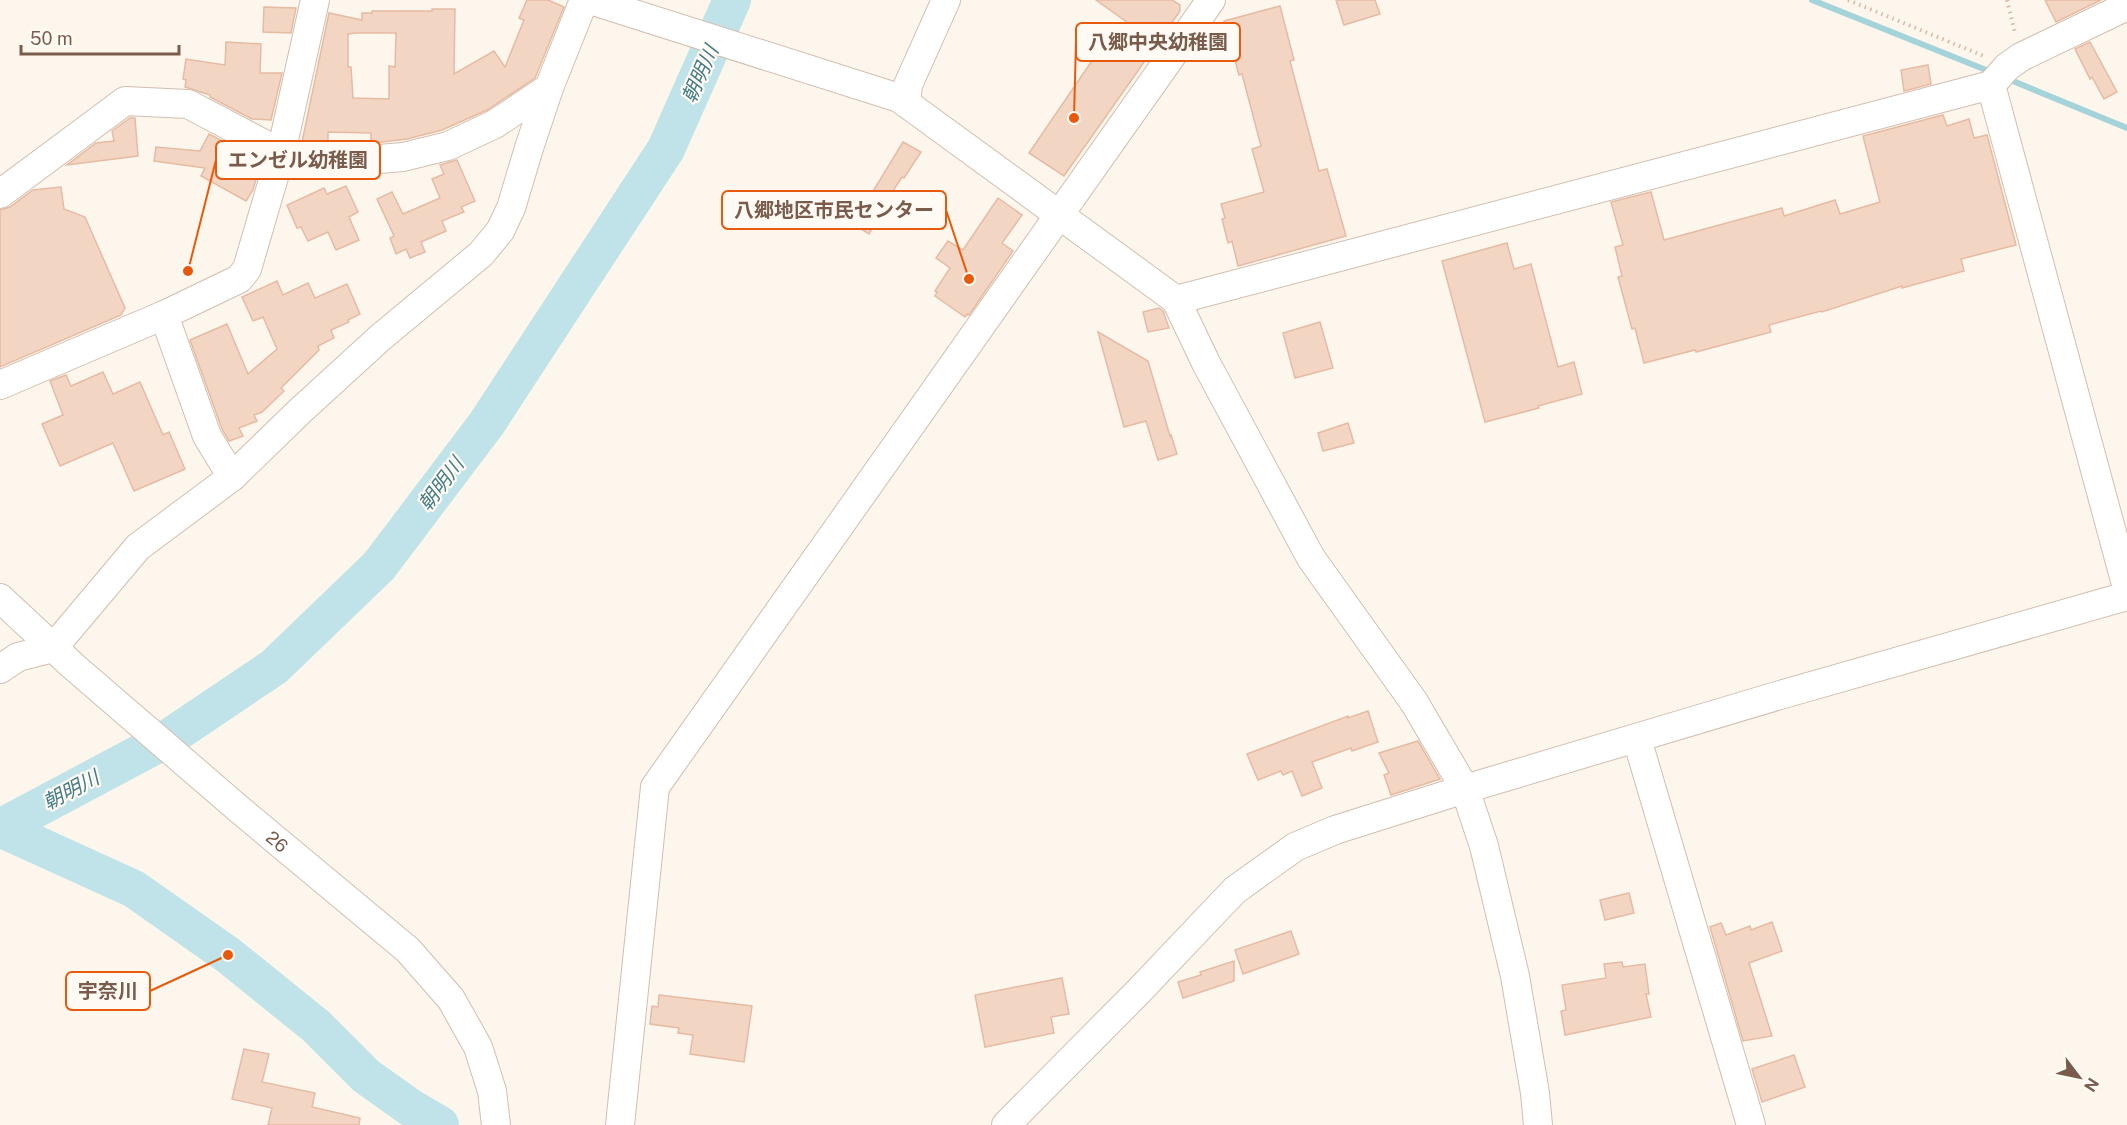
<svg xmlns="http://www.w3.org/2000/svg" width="2127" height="1125" font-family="'Public Sans','Noto Sans JP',sans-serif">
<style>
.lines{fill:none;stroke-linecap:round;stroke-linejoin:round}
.stream{stroke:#a5d3da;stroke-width:6}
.river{stroke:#bfe3e8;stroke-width:38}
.building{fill:#f3d5c3;stroke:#e6bba3;stroke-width:1.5;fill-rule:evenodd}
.minor-casing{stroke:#d1beb0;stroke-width:30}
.path{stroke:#d9b8a5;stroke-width:4;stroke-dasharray:1.5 4.5;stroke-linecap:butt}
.minor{stroke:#fff;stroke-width:28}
.labels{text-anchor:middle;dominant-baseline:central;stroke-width:4.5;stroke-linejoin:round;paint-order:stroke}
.street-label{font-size:18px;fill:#7a5c4d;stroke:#fffaf3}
.water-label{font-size:20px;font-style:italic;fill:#437c86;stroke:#fffaf3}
.leader{fill:none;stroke:#e8590c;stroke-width:2}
.callout-dot{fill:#e8590c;stroke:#fffaf3;stroke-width:2}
.callout{fill:#fffaf3;stroke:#e8590c;stroke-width:2}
.callout-label{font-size:20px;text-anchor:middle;font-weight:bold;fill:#7a5c4d}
</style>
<rect width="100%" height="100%" fill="#fdf6ec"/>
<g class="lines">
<!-- stream -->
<g class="stream">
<polyline points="1812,0 1991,72"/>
<polyline points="2008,79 2127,128"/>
</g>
<!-- river -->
<g class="river">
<polyline points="0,828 167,739 274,667 379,566 487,423 666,149 732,0"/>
<polyline points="0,828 134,889 228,955 316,1026 366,1076 411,1108 440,1125"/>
</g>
</g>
<!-- building -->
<g class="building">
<path d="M 527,0 L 548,0 L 564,7 L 535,78 L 487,110 L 442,130 L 407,139 L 375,143 L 375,141 L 371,141 L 371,133 L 328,132 L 328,146 L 314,146 L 302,142 L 329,13 L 362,20 L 362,13 L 372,13 L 372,11 L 432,11 L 432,9 L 455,9 L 454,74 L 494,51 L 505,67 L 524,20 L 519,18 ZM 356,33 L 396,33 L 395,67 L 389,66 L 389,99 L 353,98 L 351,67 L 348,67 L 348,34 Z"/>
<polygon points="1096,0 1172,0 1180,5 1180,11 1064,176 1029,153 1102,46 1111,52 1128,23"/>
<polygon points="1336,0 1375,0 1380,14 1344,25"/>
<polygon points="2045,0 2101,0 2056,22"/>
<polygon points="1280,6 1294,60 1290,61 1319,171 1327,169 1346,236 1238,266 1232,241 1228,243 1222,219 1225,218 1221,204 1264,192 1252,149 1261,146 1242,74 1239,75 1224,21"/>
<polygon points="264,7 296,8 291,33 263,32"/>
<polygon points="226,42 261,44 260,73 282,73 271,120 252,119 210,97 210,95 185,87 186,80 183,79 186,59 225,65"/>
<polygon points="2090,42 2117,92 2104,99 2092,77 2090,79 2075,49"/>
<polygon points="1928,65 1931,84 1904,91 1901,70"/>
<polygon points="1943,115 1947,126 1969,119 1974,138 1987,135 2016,245 1961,259 1964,271 1902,288 1902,286 1822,312 1821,311 1769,325 1771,332 1696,352 1695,350 1644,363 1635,328 1632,329 1618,277 1622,276 1615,247 1623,245 1611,202 1651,192 1664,240 1782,208 1784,216 1835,200 1840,214 1880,202 1863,136"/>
<polygon points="130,118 135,118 138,156 67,165 96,143 114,141 112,131"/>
<polygon points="209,134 261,161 253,190 246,201 201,176 205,168 154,161 156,147 200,151"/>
<polygon points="903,142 921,152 904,178 902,177 878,214 880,215 869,234 853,224"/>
<polygon points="457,160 475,201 461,207 464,212 442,221 446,231 421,242 425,252 410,258 406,249 396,254 390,238 394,236 377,199 392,192 403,214 440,198 432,179 444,174 440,165"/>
<polygon points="346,186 358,212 349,217 359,240 336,250 328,232 308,241 301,227 297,228 287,205 324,188 327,194"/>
<polygon points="61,187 64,209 85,217 125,308 121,315 0,367 0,210 10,207 33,190"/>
<polygon points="998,198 1022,215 1002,243 1013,251 969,315 967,314 965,317 935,296 937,292 935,291 950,268 936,258 948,241 963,250"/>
<polygon points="1507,243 1514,269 1531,264 1558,367 1574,362 1582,394 1538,406 1539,408 1485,422 1442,261"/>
<polygon points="277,281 283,295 308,283 315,298 347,284 360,314 348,320 349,322 331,330 334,338 318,346 319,350 281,388 284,391 262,412 254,415 257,421 239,428 243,436 229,441 222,429 190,340 227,324 248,374 277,349 263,317 253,321 242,297"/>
<polygon points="1159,308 1163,311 1169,328 1148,332 1143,312"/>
<polygon points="1320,322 1333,368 1295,378 1283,333"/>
<polygon points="1098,332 1148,361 1170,436 1171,435 1177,454 1158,460 1146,421 1124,427"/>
<polygon points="103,372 113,394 140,382 163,435 169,432 185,469 134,491 113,443 60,466 42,424 63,415 50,381 66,375 71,386"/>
<polygon points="1348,423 1354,443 1323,451 1318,433"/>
<polygon points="1368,711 1378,742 1352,751 1351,748 1312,762 1322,788 1302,796 1292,771 1283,775 1281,771 1258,780 1247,754 1348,716 1348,718"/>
<polygon points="1418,741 1440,779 1391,795 1384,775 1389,773 1379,753"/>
<polygon points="1629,893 1634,913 1605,920 1600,900"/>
<polygon points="1772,922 1782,951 1749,963 1772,1036 1743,1041 1710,927 1721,923 1726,935 1750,926 1751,930"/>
<polygon points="1291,931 1299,954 1243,974 1235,950"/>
<polygon points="1234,961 1234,981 1183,998 1178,982 1201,975 1200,972"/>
<polygon points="1622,962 1623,967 1645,964 1649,994 1646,994 1651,1017 1565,1035 1561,1011 1566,1010 1562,985 1606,978 1604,964"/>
<polygon points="1062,978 1069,1014 1051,1017 1054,1033 985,1047 975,995"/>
<polygon points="659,995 752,1006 744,1062 690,1054 693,1035 678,1033 679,1028 650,1024 652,1006 658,1007"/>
<polygon points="244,1049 269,1054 262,1082 315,1093 312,1107 360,1118 359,1125 268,1125 272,1108 232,1099"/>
<polygon points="1794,1055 1805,1087 1762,1102 1752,1069"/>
</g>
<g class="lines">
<defs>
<g id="minor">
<polyline points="590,0 899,98 1176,300 1206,363 1311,558 1414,702 1465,789 1484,846 1515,976 1535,1093 1538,1125"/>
<polyline points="1991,85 2127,588"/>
<polyline points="906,103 908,85 946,0"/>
<polyline points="0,194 125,101 188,104 281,153 312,162 343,162 403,157 448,146 495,124 549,88"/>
<polyline points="1176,300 1991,85 2007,67 2021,57 2127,6"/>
<polyline points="164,315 207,436 232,477"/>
<polyline points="0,385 164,315 239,279 247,269 281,153 315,0"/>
<path id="s1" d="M 0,598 L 73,666 L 240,810 L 408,950 L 451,999 L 478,1047 L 492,1091 L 496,1125"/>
<polyline points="0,669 18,657 53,648 138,547 232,477 300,411 381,337 481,254 500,231 511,208 529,148 549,88 584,0"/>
<polyline points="1637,739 1751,1125"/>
<polyline points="620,1125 655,787 1211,0"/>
<polyline points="1006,1125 1138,992 1235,890 1295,847 1335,830 1465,789 1780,695 2127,596"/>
</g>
</defs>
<!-- minor casing -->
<use href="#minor" class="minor-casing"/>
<!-- path -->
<g class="path">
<polyline points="1848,0 1986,57"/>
<polyline points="2007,0 2015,33"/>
</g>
<!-- minor -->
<use href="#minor" class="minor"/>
</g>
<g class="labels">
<!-- street labels -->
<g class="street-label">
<text stroke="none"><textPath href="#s1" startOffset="369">26</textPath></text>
</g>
<!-- water labels -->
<g class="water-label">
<text transform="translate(700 74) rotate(-66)">朝明川</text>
<text transform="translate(441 484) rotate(-53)">朝明川</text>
<text transform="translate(71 790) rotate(-28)">朝明川</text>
</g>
</g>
<!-- callouts -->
<path class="leader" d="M1074 118L1076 42M188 271L216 160M969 279L946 210M228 955L150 991"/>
<g class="callout-dot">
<circle cx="1074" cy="118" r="6"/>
<circle cx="188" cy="271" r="6"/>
<circle cx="969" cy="279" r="6"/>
<circle cx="228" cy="955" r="6"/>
</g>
<g class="callout">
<rect x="1076" y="23" width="164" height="38" rx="6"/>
<rect x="216" y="141" width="164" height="38" rx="6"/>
<rect x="722" y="191" width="224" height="38" rx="6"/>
<rect x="66" y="972" width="84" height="38" rx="6"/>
</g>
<g class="callout-label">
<text x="1158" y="49">八郷中央幼稚園</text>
<text x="298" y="167">エンゼル幼稚園</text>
<text x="834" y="217">八郷地区市民センター</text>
<text x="108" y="998">宇奈川</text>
</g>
<!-- north arrow -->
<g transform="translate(2079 1077) rotate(122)" stroke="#fffaf3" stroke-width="4.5" paint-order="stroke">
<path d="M0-4.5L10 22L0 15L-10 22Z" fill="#7a5c4d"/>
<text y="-9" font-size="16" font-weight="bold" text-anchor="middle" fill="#7a5c4d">N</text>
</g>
<!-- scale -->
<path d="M21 45v9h158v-9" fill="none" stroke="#7a5c4d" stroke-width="3"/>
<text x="30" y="45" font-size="18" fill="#7a5c4d" stroke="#fffaf3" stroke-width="4.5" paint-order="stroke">50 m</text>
</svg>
